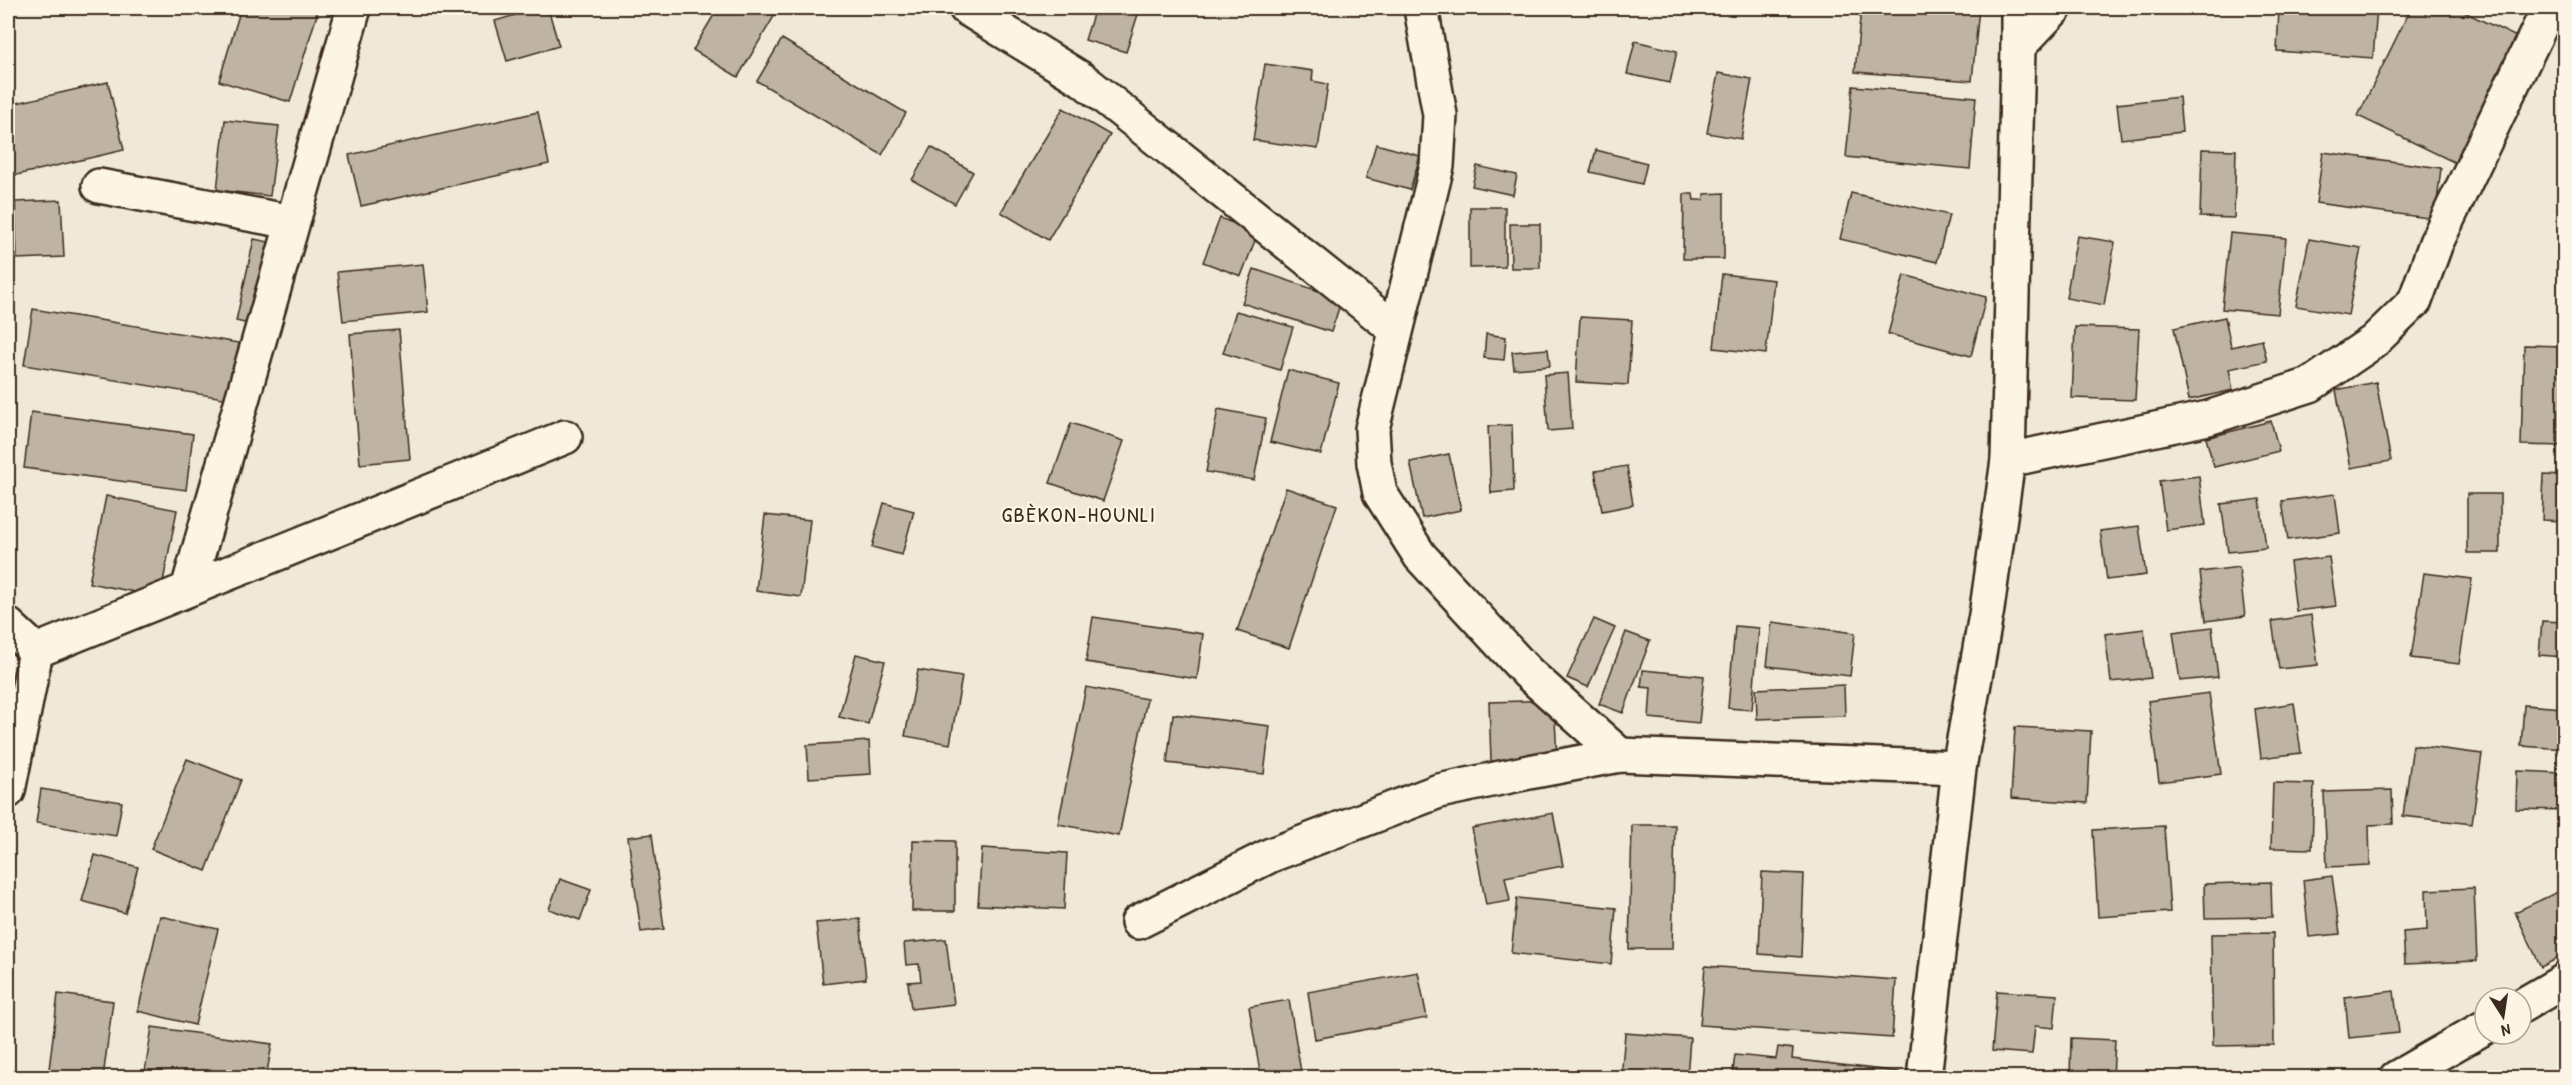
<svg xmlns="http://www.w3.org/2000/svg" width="2572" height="1085" font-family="'Patrick Hand',sans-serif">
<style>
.building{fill:#beb3a4;stroke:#3b2a1e;stroke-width:1.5}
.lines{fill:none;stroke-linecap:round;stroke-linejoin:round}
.minor-casing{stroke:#3b2a1e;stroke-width:38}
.minor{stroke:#fcf5e5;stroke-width:33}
.labels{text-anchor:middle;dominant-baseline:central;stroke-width:4.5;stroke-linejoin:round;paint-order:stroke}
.quarter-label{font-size:22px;letter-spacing:1.5px;fill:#3b2a1e;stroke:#fcf5e5}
</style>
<rect width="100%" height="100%" fill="#f0e9d9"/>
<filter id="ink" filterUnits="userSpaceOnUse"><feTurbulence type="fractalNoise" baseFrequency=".0167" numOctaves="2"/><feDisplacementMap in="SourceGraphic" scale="12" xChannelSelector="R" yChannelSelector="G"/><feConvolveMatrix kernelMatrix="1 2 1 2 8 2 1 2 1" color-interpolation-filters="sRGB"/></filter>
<g filter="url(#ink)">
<!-- building -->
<g class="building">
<polygon points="241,8 319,8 290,102 219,81"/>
<polygon points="539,8 548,8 559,46 507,61 495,21"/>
<polygon points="718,8 779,8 738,77 693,50"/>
<polygon points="1095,8 1140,8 1126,52 1085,40"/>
<polygon points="1861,8 1979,8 1972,81 1855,72"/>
<polygon points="2279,8 2377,8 2373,58 2277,51"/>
<polygon points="2411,8 2456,8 2521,39 2460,165 2358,116"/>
<polygon points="782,39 906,113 882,155 757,81"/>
<polygon points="1635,41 1677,51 1670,83 1627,74"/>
<polygon points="1265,64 1313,71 1312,81 1328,84 1318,149 1253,140"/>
<polygon points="1718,73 1752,79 1741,139 1707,133"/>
<polygon points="108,82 124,150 8,177 8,105"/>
<polygon points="1853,86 1976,97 1970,169 1846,157"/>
<polygon points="2179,97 2182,132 2121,139 2117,104"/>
<polygon points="1063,108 1110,135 1048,240 1001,212"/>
<polygon points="538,112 549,164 361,206 349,155"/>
<polygon points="225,120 279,126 270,196 217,190"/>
<polygon points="1376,144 1420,156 1410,190 1366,178"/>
<polygon points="931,147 973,172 955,204 912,180"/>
<polygon points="2202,149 2236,150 2234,218 2200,217"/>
<polygon points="1596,150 1647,163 1642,184 1590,172"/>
<polygon points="2323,152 2441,168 2435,219 2316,203"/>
<polygon points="1477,166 1517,175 1513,195 1472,186"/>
<polygon points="1724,193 1724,259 1683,259 1684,194 1693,194 1694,200 1703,200 1704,194"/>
<polygon points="1851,193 1949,215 1937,262 1840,239"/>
<polygon points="61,200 64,257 17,259 15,202"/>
<polygon points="1470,207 1505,207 1505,267 1470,268"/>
<polygon points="1220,218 1258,233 1241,276 1203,262"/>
<polygon points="1510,224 1540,224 1540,268 1511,268"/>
<polygon points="2230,233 2286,238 2278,314 2222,309"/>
<polygon points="2077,236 2115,242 2104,305 2066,298"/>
<polygon points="254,239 279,244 261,327 236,321"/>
<polygon points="2309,239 2361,248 2348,315 2296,306"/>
<polygon points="423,264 428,312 343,321 337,272"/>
<polygon points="1254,269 1342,299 1331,332 1242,303"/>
<polygon points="1722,274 1774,280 1766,354 1714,348"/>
<polygon points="1904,275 1986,297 1971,356 1888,334"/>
<polygon points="33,309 251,345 241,401 24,365"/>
<polygon points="1236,311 1293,327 1280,370 1223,353"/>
<polygon points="1580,317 1632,320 1628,385 1576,382"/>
<polygon points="2225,317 2231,347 2262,340 2267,361 2229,369 2233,390 2189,400 2174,328"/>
<polygon points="2075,327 2139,329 2135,400 2072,398"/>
<polygon points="399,330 410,459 360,464 350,334"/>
<polygon points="1486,334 1506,337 1504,360 1484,358"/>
<polygon points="2524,345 2564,346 2564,446 2521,445"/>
<polygon points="1548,349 1550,366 1514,369 1512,352"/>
<polygon points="1288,370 1339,383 1321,454 1270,442"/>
<polygon points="1568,373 1572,429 1548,431 1544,375"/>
<polygon points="2376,382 2391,461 2351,468 2336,390"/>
<polygon points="1218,409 1266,418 1254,480 1206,472"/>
<polygon points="31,412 193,434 186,490 24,468"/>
<polygon points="2271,421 2279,451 2214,467 2206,438"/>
<polygon points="1071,423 1124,441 1103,501 1050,483"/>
<polygon points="1512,425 1514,491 1491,493 1488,426"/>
<polygon points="1449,454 1461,510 1422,518 1410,462"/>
<polygon points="1627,466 1633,505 1602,511 1595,471"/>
<polygon points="2544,475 2564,476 2564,521 2542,520"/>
<polygon points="2199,476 2205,525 2166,530 2159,481"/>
<polygon points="1286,488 1337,505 1289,648 1237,631"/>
<polygon points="2335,494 2340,533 2288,540 2282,501"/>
<rect x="2467" y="494" width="33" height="59"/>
<polygon points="106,496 177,510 160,597 89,583"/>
<polygon points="2260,499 2266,548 2228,552 2221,504"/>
<polygon points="884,503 914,511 902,555 872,547"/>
<polygon points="765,515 810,520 801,597 756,591"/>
<polygon points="2139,526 2146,575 2107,580 2100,531"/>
<polygon points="2329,557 2336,606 2296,611 2290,562"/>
<polygon points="2239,567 2245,616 2206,621 2200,572"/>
<polygon points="2424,573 2472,579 2459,664 2411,658"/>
<polygon points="2311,615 2318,665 2279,669 2272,621"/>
<polygon points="1093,617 1203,634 1197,679 1086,662"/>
<polygon points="1594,619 1615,628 1588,687 1567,678"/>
<polygon points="2542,621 2564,622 2564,657 2539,655"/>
<polygon points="1772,622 1855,633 1850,676 1767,666"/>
<polygon points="1735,626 1759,628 1752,710 1728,708"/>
<polygon points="2212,627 2218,677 2180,681 2173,632"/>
<polygon points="2144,629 2151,678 2111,682 2105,634"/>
<polygon points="1626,632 1650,641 1623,713 1599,704"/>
<polygon points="856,654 885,661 868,724 839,717"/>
<polygon points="918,670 962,677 950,744 905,736"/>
<polygon points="1643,670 1704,676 1699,723 1649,718 1651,688 1641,687"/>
<polygon points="1844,685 1845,716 1757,719 1756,689"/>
<polygon points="1086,687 1147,699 1119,836 1058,824"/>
<polygon points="2209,693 2221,774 2159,782 2148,701"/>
<polygon points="1554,700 1557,758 1491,761 1489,702"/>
<polygon points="2294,703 2301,753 2261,758 2255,709"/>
<polygon points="2524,705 2564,708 2564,749 2521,746"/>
<polygon points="1173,714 1270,726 1264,774 1167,763"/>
<polygon points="2015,727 2091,731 2087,803 2011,798"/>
<polygon points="869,741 871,774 809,778 807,745"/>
<polygon points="2413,745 2482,754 2472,824 2403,816"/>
<polygon points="187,759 241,780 206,871 151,849"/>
<polygon points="2517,771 2564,773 2564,810 2516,809"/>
<polygon points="2273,783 2314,784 2312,849 2271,848"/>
<polygon points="41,789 122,802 116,836 36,823"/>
<polygon points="2392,790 2393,824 2369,825 2370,865 2327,867 2324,792"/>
<polygon points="1553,813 1563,866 1505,877 1510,901 1486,905 1472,828"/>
<polygon points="1632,825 1675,825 1672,949 1629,949"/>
<polygon points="2164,826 2170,912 2098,917 2093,830"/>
<polygon points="652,834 664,929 641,932 628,837"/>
<polygon points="913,840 955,841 955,911 912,911"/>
<polygon points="982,848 1067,853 1064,909 978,905"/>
<polygon points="95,855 138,867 125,913 82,901"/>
<polygon points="1762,872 1804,874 1801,957 1759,954"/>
<polygon points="2332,876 2340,934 2309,937 2303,880"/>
<polygon points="560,879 591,890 580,920 549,909"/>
<polygon points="2271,882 2272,917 2205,918 2204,884"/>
<polygon points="2474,888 2477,961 2405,964 2403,932 2427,930 2426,890"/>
<polygon points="2564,889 2564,955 2541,967 2515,912"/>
<polygon points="1517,898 1616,908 1611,964 1511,953"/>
<polygon points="160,916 218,929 195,1025 138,1011"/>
<polygon points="860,919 866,979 823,984 816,923"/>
<polygon points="2273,933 2274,1045 2213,1046 2211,934"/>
<polygon points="946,939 954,1004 911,1009 908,982 921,981 919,964 906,965 904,943"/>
<polygon points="1705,966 1896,980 1892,1038 1700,1025"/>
<polygon points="1418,972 1427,1018 1315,1039 1308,992"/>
<polygon points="1997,991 2057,995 2054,1028 2035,1026 2032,1054 1992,1051"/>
<polygon points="2394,991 2399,1033 2349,1038 2345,997"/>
<polygon points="58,994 113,1001 103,1078 48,1078"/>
<polygon points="1289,1000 1302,1078 1261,1078 1249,1007"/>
<polygon points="152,1027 272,1044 266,1078 144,1078"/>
<polygon points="1625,1033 1690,1038 1687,1078 1621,1078"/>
<polygon points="2071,1038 2115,1040 2113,1078 2070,1078"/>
<polygon points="1778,1047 1793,1049 1792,1059 1899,1072 1898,1078 1732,1078 1735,1055 1776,1059"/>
</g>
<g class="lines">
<defs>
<g id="minor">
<polyline points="966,8 1083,80 1395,329"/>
<polyline points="1421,8 1440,115 1437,166 1372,429 1374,463 1380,493 1420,556 1528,673 1620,755"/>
<polyline points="2018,8 2018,47"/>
<polyline points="99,186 292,222"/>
<polyline points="2008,460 2208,418 2310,385 2373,342 2415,301 2436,243 2549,8"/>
<polyline points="188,589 354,8"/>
<polyline points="8,625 36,651"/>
<polyline points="36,651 565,437"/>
<polyline points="8,791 36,651"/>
<polyline points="1138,922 1271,855 1439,791 1529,772 1620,755 1959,768"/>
<polyline points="2521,1006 2564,981"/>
<polyline points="1924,1078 1959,768 1987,609 2008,460 2018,47 2055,8"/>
<polyline points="2396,1078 2485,1027"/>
</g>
</defs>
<!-- minor casing -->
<use href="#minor" class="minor-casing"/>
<!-- minor -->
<use href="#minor" class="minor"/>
</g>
</g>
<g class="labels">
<!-- quarter labels -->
<g class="quarter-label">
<text x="1079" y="514">GBÈKON-HOUNLI</text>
</g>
</g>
<!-- margin -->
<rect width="2572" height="1085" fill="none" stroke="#fcf5e5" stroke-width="30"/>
<rect x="15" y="15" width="2542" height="1055" fill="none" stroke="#3b2a1e" stroke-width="2" filter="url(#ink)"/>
<!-- north arrow -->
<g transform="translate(2503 1016) rotate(168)"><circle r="28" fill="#fcf5e5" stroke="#afa495" stroke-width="1.5"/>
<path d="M0-4.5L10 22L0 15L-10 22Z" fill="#3b2a1e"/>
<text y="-9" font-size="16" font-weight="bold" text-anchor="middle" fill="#3b2a1e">N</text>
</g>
</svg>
